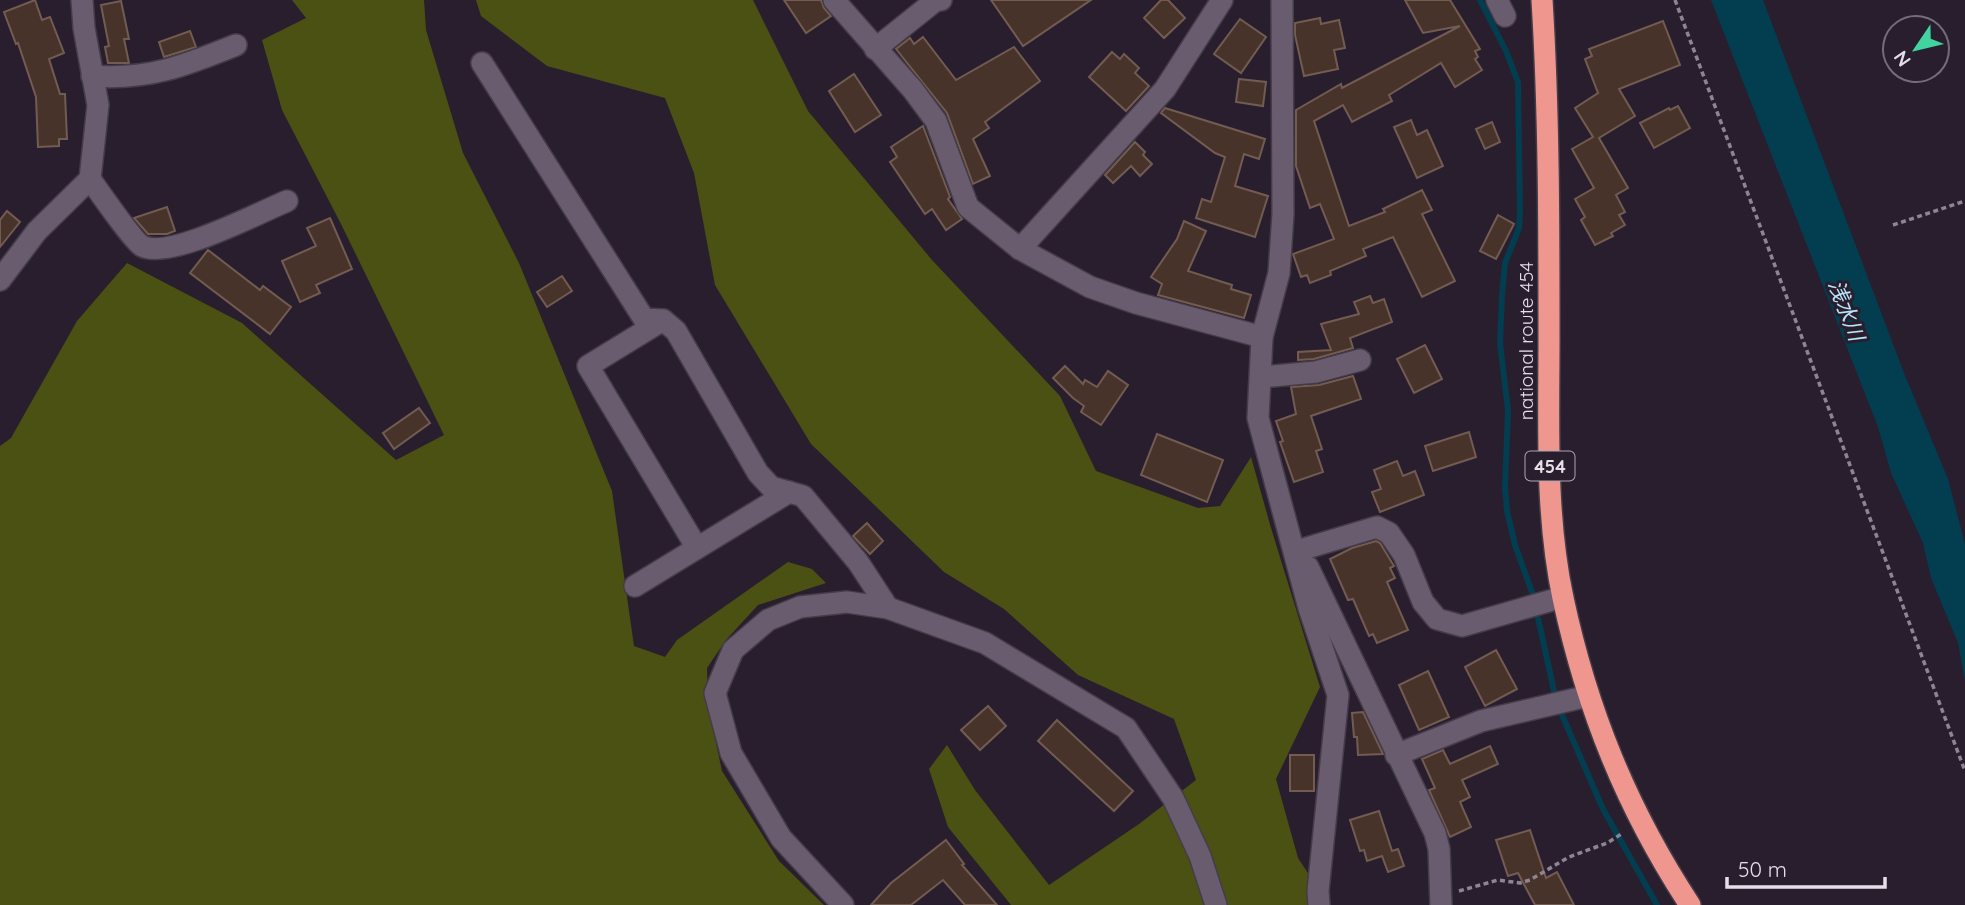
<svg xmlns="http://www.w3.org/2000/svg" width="1965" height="905" font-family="Quicksand,'Noto Sans JP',sans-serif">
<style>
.green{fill:#4a5113}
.water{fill:#033d50}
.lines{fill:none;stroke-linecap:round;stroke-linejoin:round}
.stream{stroke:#033d50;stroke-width:6}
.building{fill:#48332a;stroke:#725c52;stroke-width:2}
.street-casing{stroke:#453c49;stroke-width:24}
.highway-casing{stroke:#453c49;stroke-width:24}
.path{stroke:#8e8592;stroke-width:3.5;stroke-dasharray:5 3.5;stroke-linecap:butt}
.street{stroke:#695c6e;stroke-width:21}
.highway{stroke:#ef978f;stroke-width:21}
.labels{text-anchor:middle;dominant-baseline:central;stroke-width:6;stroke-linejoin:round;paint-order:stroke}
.shield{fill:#291e2e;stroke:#ada5b2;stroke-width:2}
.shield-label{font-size:18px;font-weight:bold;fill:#e6dfea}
.street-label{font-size:19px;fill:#e6dfea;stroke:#291e2e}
.water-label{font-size:21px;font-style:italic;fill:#b8e5f9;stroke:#291e2e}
</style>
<rect width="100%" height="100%" fill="#291e2e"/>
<!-- green -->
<g class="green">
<polygon points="292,0 424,0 426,30 463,153 519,263 612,491 634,646 665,657 677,640 788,562 812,569 826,583 758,605 726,640 707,668 708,706 722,771 779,861 824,905 0,905 0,446 11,438 77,321 127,263 242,323 396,460 444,435 341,224 282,110 262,40 306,18"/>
<polygon points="476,0 753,0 808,111 932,260 1060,396 1096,471 1198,508 1220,506 1251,457 1271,528 1320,687 1276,779 1298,858 1329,905 1011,905 948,827 929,769 947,745 975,790 1049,885 1139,824 1196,780 1174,719 1078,675 1004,609 944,572 811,444 715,285 694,173 665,98 547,66 481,16"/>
</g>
<!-- water -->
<polygon class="water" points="1711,0 1763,0 1904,373 1948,479 1965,544 1965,682 1958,643 1931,578 1923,543 1891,473 1878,427"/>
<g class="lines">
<!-- stream -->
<polyline class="stream" points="1480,0 1506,51 1518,82 1520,212 1519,228 1505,263 1502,295 1500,343 1508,410 1505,487 1507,511 1515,545 1533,595 1554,691 1562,715 1603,809 1657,905"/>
</g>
<!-- building -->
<g class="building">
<polygon points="35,0 42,20 50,17 64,53 49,59 60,94 65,94 67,139 59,139 59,146 38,147 36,97 18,43 16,44 4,12"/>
<polygon points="784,0 821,0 824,8 831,16 806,33"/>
<polygon points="991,0 1091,0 1023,46"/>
<polygon points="1161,0 1168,0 1185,18 1164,38 1144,18"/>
<polygon points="1405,0 1450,0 1480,49 1475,51 1478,57 1475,59 1482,70 1455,87 1441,63 1389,95 1392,101 1352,122 1343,105 1314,121 1349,226 1385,212 1383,209 1422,190 1432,210 1422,214 1455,281 1422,297 1393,237 1363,249 1366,256 1330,271 1331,275 1310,283 1307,275 1301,277 1293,254 1334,239 1320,204 1310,208 1296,166 1296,110 1341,84 1342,88 1460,26 1423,33"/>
<polygon points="121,1 129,39 124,39 129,63 108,63 105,47 109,46 101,5"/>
<polygon points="1320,18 1321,24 1339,20 1345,48 1334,50 1338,69 1304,76 1295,35 1295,23"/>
<polygon points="1240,19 1266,37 1241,73 1214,54"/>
<polygon points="1663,21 1680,65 1619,89 1635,116 1599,138 1628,188 1616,195 1625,212 1619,215 1625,225 1611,233 1613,236 1595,245 1581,220 1585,217 1575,199 1594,188 1572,149 1593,137 1575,108 1598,93 1585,59 1592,56 1589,49"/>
<polygon points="190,31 196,47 164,57 159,42"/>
<polygon points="923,37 956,80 1014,47 1040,81 985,122 989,128 973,139 990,176 973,184 947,113 896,49 910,38 914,44"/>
<polygon points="1112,52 1120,59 1124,54 1139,68 1135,73 1149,86 1126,111 1089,77"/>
<polygon points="854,74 881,115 855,132 829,91"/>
<polygon points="1239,79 1266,82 1263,106 1236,102"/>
<polygon points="1678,106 1690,128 1654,148 1640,123 1669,108 1670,110"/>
<polygon points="1165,108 1265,139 1259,159 1244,154 1235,186 1268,196 1255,237 1196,218 1202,199 1211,202 1225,157 1215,153 1161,113"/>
<polygon points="1411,120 1417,135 1427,130 1443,166 1417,178 1394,127"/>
<polygon points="1492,122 1500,142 1485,149 1476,129"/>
<polygon points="923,126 950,197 948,199 962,219 946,230 932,209 925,214 890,162 897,157 891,147"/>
<polygon points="1135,142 1145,152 1143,155 1152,164 1140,176 1131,166 1113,183 1105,175"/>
<polygon points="167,207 175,231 167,234 148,234 134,218"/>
<polygon points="7,211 20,222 0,247 0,220"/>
<polygon points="1498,215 1514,224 1496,259 1480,251"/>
<polygon points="330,218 352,269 316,285 320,293 300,302 282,261 316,246 307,228"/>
<polygon points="1184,221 1206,231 1188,271 1232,285 1231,289 1251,295 1244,318 1158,295 1162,284 1151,277 1177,239"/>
<polygon points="208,250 260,290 263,286 291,307 270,334 190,273"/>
<polygon points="562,276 572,291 547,307 537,292"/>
<polygon points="1370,296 1373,303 1384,299 1392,322 1350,338 1353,348 1314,359 1298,360 1298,352 1331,350 1321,324 1359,314 1354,302"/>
<polygon points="1425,345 1442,379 1414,393 1397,359"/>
<polygon points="1065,366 1083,384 1085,380 1097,387 1108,371 1128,385 1101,425 1081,412 1084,406 1073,398 1053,378"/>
<polygon points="1353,376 1361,399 1311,416 1322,449 1316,451 1323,472 1294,482 1280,442 1283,441 1276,421 1296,414 1291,387 1319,385"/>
<polygon points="419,408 430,423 394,449 383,433"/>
<polygon points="1469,432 1476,457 1433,471 1425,446"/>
<polygon points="1157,434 1223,460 1207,502 1141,475"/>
<polygon points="1397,461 1403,476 1415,471 1424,495 1380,512 1372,492 1381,489 1374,470"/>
<polygon points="867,523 883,541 870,554 853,536"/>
<polygon points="1376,541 1380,543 1394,566 1390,568 1395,578 1387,582 1408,630 1377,643 1373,634 1369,636 1353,599 1348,600 1330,559 1352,548"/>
<polygon points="1496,650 1517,689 1485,706 1465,667"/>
<polygon points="1428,671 1449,717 1419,730 1399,685"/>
<polygon points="988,706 1006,726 980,750 961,730"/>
<polygon points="1363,712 1383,754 1358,755 1357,737 1354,737 1352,713"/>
<polygon points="1057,720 1133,791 1114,811 1038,741"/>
<polygon points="1490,746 1498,764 1462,780 1470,797 1460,802 1471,827 1450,837 1429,790 1435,788 1422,759 1443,750 1450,764"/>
<rect x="1290" y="755" width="24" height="36"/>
<polygon points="1379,811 1392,851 1398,849 1404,866 1388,872 1382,856 1367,861 1364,850 1360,851 1350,820"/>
<polygon points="1530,830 1546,878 1557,872 1574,905 1535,905 1518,873 1508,876 1496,840"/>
<polygon points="946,840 964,864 962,865 997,905 965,905 943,880 911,905 871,905 891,883"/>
</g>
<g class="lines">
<defs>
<g id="street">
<polyline points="834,0 913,90 936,121 968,207 1020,249 1090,287 1136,303 1262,337"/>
<polyline points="1282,0 1283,214 1279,273 1262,337 1258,418 1309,608 1338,695 1318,891 1319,905"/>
<polyline points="1497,0 1505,16"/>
<polyline points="875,49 935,1 941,0"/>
<polyline points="482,63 644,319 663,320 676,331 758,473 771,487 803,496 858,562 888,608"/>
<path d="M 92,76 C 149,80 184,66 236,45"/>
<path d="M 90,179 C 98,190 133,241 142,246 C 169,260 258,213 287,201"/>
<polyline points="1020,249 1165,89 1222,0"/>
<polyline points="0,280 37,231 90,179 98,105 84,28 82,0"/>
<polyline points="663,320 588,366 697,548"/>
<polyline points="1261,377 1316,372 1360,360"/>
<polyline points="1300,550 1377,527 1389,533 1404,555 1423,602 1437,619 1462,626 1563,597"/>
<polyline points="1308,567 1435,833 1439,849 1441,905"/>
<polyline points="635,586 789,492"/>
<polyline points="1396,755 1481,721 1588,696"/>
<polyline points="843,905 781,838 731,753 715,693 733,650 768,620 800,607 847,602 888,608 985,643 1126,728 1173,798 1200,856 1216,905"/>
</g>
<path id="highway" d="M 1542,0 C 1549,113 1549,226 1549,339 C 1549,425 1545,514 1563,598 C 1587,710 1627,809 1690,905"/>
</defs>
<!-- street casing -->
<use href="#street" class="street-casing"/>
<!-- highway casing -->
<use href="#highway" class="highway-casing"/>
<!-- path -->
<g class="path">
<polyline points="1675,0 1965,771"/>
<polyline points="1893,225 1965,201"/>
<polyline points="1459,891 1498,880 1520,883 1530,880 1569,857 1607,843 1623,833"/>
</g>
<!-- street -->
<use href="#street" class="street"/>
<!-- highway -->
<use href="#highway" class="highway"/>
</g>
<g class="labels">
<!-- shield labels -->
<rect class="shield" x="1525.5" y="451.5" width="49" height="29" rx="5"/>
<g class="shield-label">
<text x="1550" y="466">454</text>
</g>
<!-- street labels -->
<g class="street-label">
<text transform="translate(1526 341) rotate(-90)">national route 454</text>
</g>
<!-- water labels -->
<g class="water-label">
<text transform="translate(1847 310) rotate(69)">浅水川</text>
</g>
</g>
<!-- north arrow -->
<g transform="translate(1916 49) rotate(235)"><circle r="33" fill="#291e2e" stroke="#756b79" stroke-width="2"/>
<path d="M0-5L12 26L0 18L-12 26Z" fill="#41d4a1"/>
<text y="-10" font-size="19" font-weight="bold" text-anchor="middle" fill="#e6dfea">N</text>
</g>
<!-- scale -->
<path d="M1727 877v10h158v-10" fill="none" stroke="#e6dfea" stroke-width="3.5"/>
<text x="1738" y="877" font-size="21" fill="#e6dfea" stroke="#291e2e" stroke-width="5" paint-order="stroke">50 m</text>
</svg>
